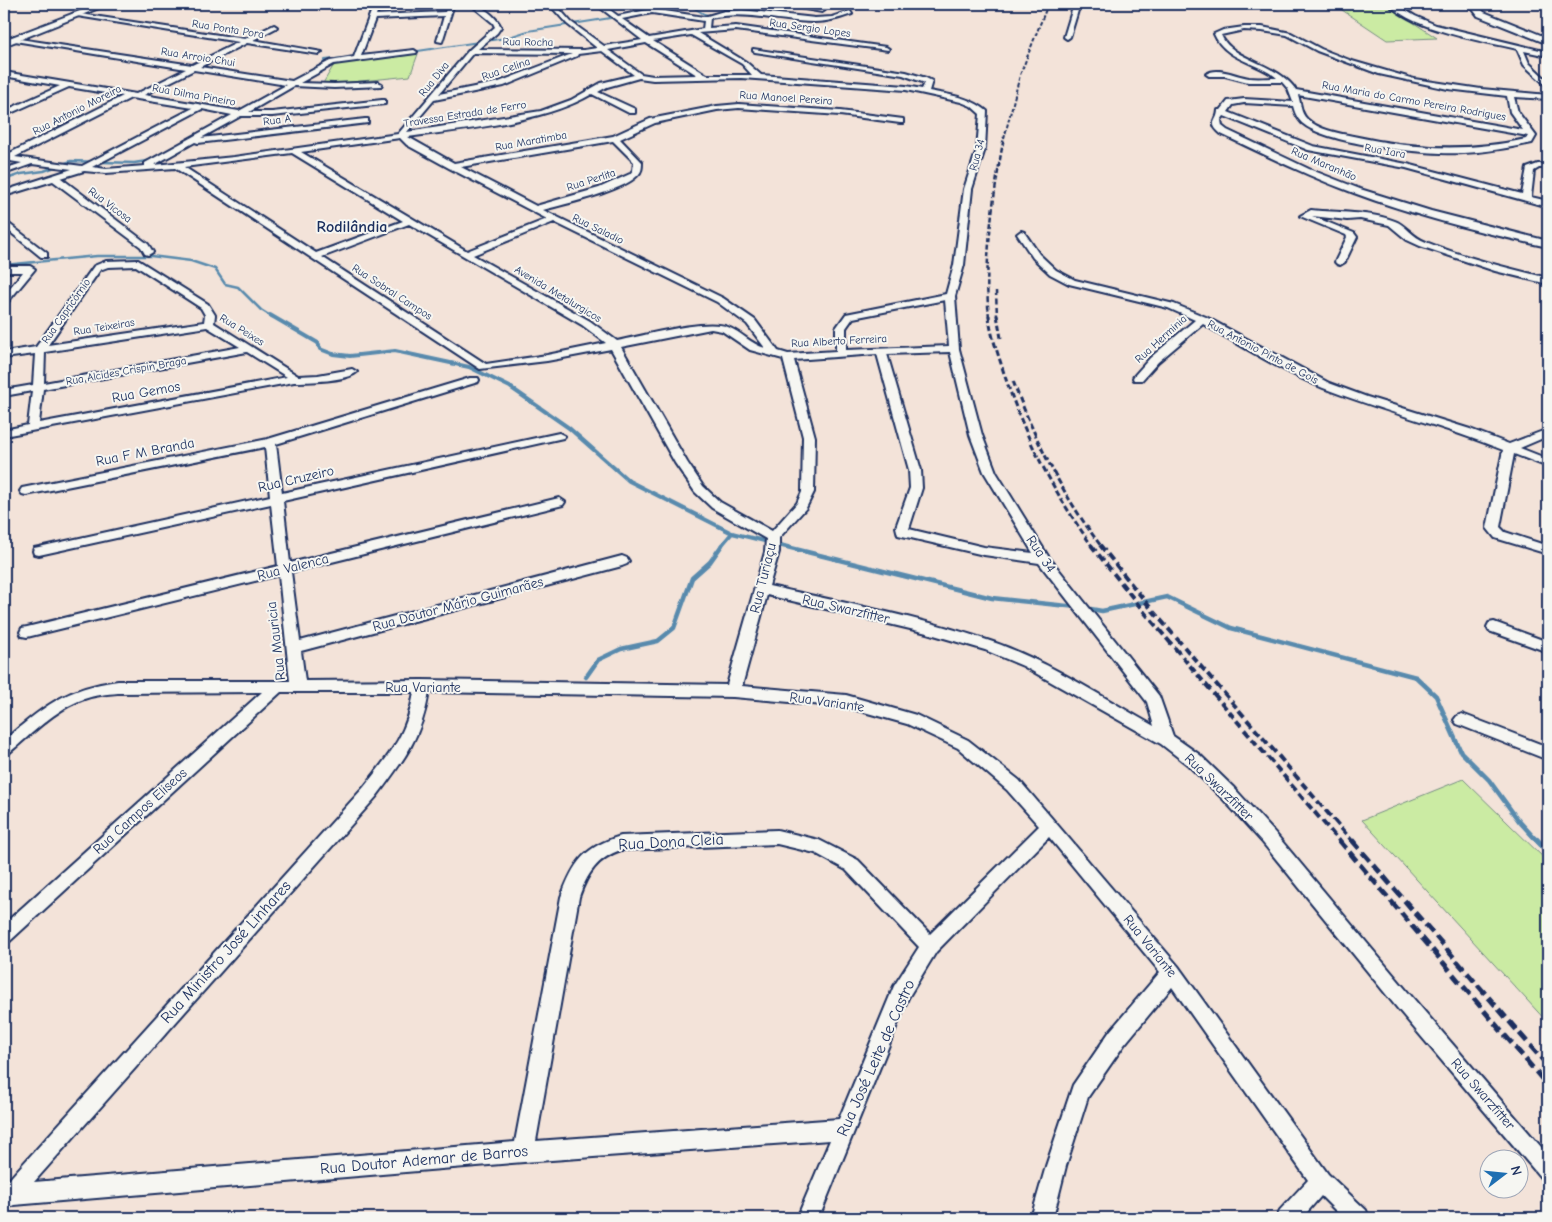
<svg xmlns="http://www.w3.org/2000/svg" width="1552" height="1222" font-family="'Comic Neue',sans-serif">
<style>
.green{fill:#cbeba3;stroke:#738d80}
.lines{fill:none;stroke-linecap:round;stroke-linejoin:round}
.stream-far4{stroke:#588aad;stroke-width:2}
.stream-far3{stroke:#588aad;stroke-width:2.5}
.stream-far2{stroke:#588aad;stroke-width:4}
.stream-far1{stroke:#588aad;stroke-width:4.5}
.stream{stroke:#588aad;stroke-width:6}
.street-casing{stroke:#1b2f5e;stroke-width:4}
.secondary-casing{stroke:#1b2f5e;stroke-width:4}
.street{fill:#f6f6f2;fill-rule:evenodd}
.secondary{fill:#f6f6f2;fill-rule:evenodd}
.rail-far4{stroke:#1b2f5e;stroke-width:2;stroke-dasharray:4 2;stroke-linecap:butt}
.rail-far3{stroke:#1b2f5e;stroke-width:2.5;stroke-dasharray:5 2.5;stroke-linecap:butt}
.rail-far2{stroke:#1b2f5e;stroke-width:3;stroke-dasharray:6 3;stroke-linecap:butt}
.rail-far1{stroke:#1b2f5e;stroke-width:4;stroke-dasharray:8 4;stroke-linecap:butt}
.rail{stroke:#1b2f5e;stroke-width:5;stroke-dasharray:11 5;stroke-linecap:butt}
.labels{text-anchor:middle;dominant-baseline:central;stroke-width:4;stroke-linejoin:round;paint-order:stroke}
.far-street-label{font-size:11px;fill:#1b2f5e;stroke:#f6f6f2}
.street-label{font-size:14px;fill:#1b2f5e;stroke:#f6f6f2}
.far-district-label{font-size:16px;font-weight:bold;fill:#1b2f5e;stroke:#f6f6f2}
.near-street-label{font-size:16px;fill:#1b2f5e;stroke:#f6f6f2}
</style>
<rect width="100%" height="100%" fill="#f3e3d9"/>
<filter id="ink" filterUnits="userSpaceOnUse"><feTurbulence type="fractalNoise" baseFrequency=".02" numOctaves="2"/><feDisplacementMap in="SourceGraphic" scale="10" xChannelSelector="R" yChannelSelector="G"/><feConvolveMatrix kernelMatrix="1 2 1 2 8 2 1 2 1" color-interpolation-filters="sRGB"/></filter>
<g filter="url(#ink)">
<!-- green -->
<g class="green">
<polygon points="1388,6 1437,38 1387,40 1339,8"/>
<polygon points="418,54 410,76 322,85 335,63"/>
<polygon points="1463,779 1548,862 1548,1023 1362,820"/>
</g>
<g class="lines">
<!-- stream-far4 -->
<g class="stream-far4">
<polyline points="652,10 689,5 704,14 713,16"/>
<polyline points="732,11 767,4"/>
<polyline points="411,52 506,38 528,31 617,17"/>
<polyline points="321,68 325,60 353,57"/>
</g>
<!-- stream-far3 -->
<g class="stream-far3">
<polyline points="4,180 21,174 44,171 71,161 134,163 153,160"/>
<polyline points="4,265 97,256 151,256 191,261 215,269 225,284 238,287 261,310 272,317"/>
</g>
<!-- stream-far2 -->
<g class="stream-far2">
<polyline points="270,315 318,343 320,349 333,354 350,356 395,351 469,367 510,387 569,428 629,481 732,533 784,546"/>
<polyline points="721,546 732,533"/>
</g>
<!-- stream-far1 -->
<g class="stream-far1">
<polyline points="779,545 992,598 1077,607"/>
<polyline points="1085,608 1102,611 1167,597 1231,628 1416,677 1436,696 1461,752 1489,780 1519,821 1538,842"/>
<polyline points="586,677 598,660 621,649 658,641 674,628 692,578 710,562 722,545"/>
</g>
<!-- stream -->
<polyline class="stream" points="1537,840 1548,852"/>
<defs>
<g id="street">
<path d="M 374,4 L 380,4 L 376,15 L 445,12 L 448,4 L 454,4 L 442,42 L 437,41 L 444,16 L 375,19 L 361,56 L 414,50 L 417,52 L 416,53 L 334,64 L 300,83 L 334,84 L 378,82 L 382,84 L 381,86 L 334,88 L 294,86 L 249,112 L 272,112 L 382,100 L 385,100 L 385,104 L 272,116 L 241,116 L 201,138 L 365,119 L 368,119 L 368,123 L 198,143 L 195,142 L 154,165 L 234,157 L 398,134 L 469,50 L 495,27 L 493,23 L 470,4 C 481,4 497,17 501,27 L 497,33 L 478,49 L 584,50 L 597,48 L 567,24 L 549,4 L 555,4 L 571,22 L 604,46 L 642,40 L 598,6 L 598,4 L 602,4 L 618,16 L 652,9 L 704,17 L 724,11 L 742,10 L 815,18 L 832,17 L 850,11 L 852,14 C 840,18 828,22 814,22 C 779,22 746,10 710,18 L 709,28 L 736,26 L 886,47 L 889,49 L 888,50 L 736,30 L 698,33 L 746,62 L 761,75 L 906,86 L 922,89 L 925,83 L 903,75 L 755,52 L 753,51 L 753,49 L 906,72 L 926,78 L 932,81 L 929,91 C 950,95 970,97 987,111 L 985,149 L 972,189 L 964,265 L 955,296 L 959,349 L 982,435 L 996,472 L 1048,556 L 1159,696 L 1173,736 L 1200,755 L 1234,788 L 1275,833 L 1412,997 L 1548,1155 L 1548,1181 L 1541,1178 L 1398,1009 L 1263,843 L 1222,798 L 1188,765 L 1161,744 L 1023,666 L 985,650 L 927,633 L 767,595 L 742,686 L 846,695 L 916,715 L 968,740 L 1019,780 L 1178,966 L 1328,1174 L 1366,1210 L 1369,1218 L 1343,1218 L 1321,1196 L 1302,1218 L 1277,1218 L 1280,1210 L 1308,1180 L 1172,987 L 1124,1045 L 1088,1097 L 1066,1166 L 1053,1218 L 1031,1218 L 1046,1166 L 1073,1085 L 1110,1031 L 1160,972 L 1049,837 L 936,952 L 908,998 L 819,1218 L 797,1218 L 830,1140 L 524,1162 L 14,1205 L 6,1209 L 4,1208 L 4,1185 L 364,787 C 390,754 407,735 414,692 L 281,692 L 10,941 L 4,943 L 4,924 L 262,692 L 118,693 C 107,694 95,695 84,699 C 55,709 32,734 9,753 L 4,755 L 4,740 C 44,707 64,688 118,681 L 290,681 L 279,575 L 27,637 L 22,636 L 20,632 L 22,628 L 27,627 L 278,566 L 271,504 L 39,555 L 34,554 L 33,551 L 34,548 L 39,547 L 270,496 L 265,447 L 26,495 L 22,494 L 20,491 L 22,488 L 268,439 L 470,378 L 478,378 L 479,380 L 478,382 L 276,444 L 282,493 L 559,433 L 565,436 L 563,438 L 283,501 L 290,563 L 559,498 L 565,502 L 563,505 L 291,572 L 300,641 L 622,556 L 627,558 L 629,561 L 627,564 L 622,566 L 301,651 L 305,681 L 422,680 L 727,685 L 765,552 L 766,539 L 712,508 L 695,492 L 675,463 L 611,349 L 547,361 L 480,369 L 175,168 L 106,173 L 84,171 L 61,178 L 148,244 L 153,252 L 148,255 L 145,254 L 141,247 L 53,181 L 4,196 L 4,191 L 72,169 L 32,164 L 4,174 L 4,169 L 22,163 L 4,160 L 4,156 L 123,96 L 69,87 L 4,116 L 4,111 L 60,86 L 4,76 L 4,72 L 136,94 L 186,69 L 15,41 L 13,40 L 13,38 L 192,65 L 239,42 L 71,15 L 74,13 L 245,39 L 274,25 L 277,27 L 276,28 L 253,40 L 322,52 L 319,54 L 247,43 L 200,67 L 292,81 L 330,61 L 354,57 ZM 652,13 L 704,21 L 703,29 L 649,38 L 622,19 ZM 691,35 L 742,64 L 752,75 L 707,75 L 653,41 ZM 646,43 L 697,75 L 653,76 L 641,74 L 608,50 ZM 602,51 L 634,75 L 601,83 L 571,100 L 541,111 L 407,132 L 434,100 L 504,86 L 577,56 L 578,54 ZM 473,53 L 572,54 L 499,82 L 439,94 ZM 194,70 L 286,85 L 239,111 L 144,95 ZM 639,78 L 653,80 L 741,78 L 906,90 L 961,102 L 971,106 L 980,114 L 977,149 L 964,189 L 954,265 L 946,294 L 846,314 L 836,328 L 836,351 L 788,354 L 778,351 L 755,320 L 723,298 L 543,210 C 565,204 623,191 637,176 C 642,172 642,167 642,162 L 620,139 L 655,123 L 717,110 L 739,108 L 840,115 L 900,123 L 903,123 L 903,119 L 840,111 L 739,104 L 717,106 L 650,119 L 613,136 L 454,163 L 408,137 C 465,129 542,123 592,94 L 629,113 L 635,113 L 635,109 L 598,92 L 607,87 ZM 131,98 L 193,108 L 82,166 L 15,157 ZM 202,109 L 232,115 L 145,163 L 145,166 L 106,169 L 92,167 ZM 400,138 L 407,145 L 449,168 L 547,219 L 467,251 L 301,152 ZM 613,141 L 634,162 L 633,170 L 630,174 L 599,188 L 536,206 L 461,167 ZM 292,153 L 403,221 L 316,253 L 184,167 ZM 554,222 L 717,302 L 747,324 L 765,348 C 751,344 741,332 728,327 C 705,318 643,336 617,341 L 590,321 L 473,255 ZM 409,224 L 582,325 L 606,343 L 547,355 L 486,364 L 322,257 ZM 945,300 L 949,346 L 846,350 L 846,328 L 853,318 ZM 711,329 L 722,331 L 750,350 L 783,359 L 803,437 L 802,492 L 797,503 L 772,531 L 720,502 L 703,486 L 687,462 L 621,347 ZM 950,352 L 970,435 L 984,472 L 1033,553 L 984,547 L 909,529 L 922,488 L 921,470 L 887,354 ZM 877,354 L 909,470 L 910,488 L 896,527 L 898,535 L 984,555 L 1039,563 L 1147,702 L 1154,726 C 1102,697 1050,662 993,642 C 921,617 844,603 769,586 L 779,552 L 779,538 L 806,508 L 814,492 L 815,437 L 794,360 ZM 429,692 L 733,697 L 846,707 L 907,724 L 958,748 L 1007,790 L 1039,826 L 930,934 L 858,860 L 819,840 L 777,830 L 621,836 C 584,847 574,862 561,897 L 515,1142 L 34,1182 L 376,797 C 403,761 422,737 429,692 ZM 777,844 L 815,853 L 846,870 L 919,947 L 894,986 L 839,1119 L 536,1141 L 579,897 C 587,874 597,858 621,850 Z"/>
<polygon points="777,4 791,4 825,10 822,12"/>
<polygon points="1074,4 1080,4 1070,37 1067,39 1064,37"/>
<path d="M 1388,4 L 1395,4 L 1415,16 L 1436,25 L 1548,52 L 1548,56 L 1524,51 L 1529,63 L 1548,81 L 1548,87 L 1524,65 L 1517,49 C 1478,40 1417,31 1388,4 Z"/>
<path d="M 1244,27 L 1262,27 L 1291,33 L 1321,49 L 1352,61 L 1414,79 L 1481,89 L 1548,95 L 1548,99 L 1514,97 L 1518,112 L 1536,136 L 1532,143 C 1509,148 1487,152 1463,153 C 1429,155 1327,145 1302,123 C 1297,118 1295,113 1293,106 L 1244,103 L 1233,105 L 1228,112 L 1313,146 L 1407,164 L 1522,194 L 1527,168 L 1538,164 L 1548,164 L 1548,168 L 1539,168 L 1534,171 L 1531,197 L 1548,201 L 1548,207 L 1406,168 L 1308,150 L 1224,116 L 1221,120 L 1222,126 L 1227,130 L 1309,169 L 1360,189 L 1431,211 L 1548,241 L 1548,247 C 1483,233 1416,216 1354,193 C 1308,176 1265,155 1221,134 C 1207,122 1218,122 1218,110 L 1221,110 L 1228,101 L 1244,99 L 1293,102 L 1288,89 L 1282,82 L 1248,82 L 1225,76 L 1209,76 L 1206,74 C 1218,66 1235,76 1249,78 C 1258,79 1268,78 1277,78 C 1257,62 1225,60 1214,34 L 1223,30 ZM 1244,30 L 1262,31 L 1287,35 L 1317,51 L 1379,74 L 1448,89 L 1507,96 L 1510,112 L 1523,130 L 1296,90 C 1277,62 1232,61 1221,35 ZM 1298,95 L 1528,136 L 1526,139 C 1468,152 1411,149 1353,136 C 1338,133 1319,130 1307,119 C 1300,113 1301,103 1298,95 Z"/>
<path d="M 1311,210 C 1338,213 1369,211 1395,221 C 1406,225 1412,237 1426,242 C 1466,258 1507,268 1548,278 L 1548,284 L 1495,271 L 1420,246 L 1407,240 L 1389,225 L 1360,219 L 1347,220 L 1312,216 L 1354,233 L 1357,237 L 1345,262 L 1340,265 L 1337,264 L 1335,262 L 1347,237 L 1346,235 L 1300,216 Z"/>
<polygon points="4,220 47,253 47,257 41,257 4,227"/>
<path d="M 1021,231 L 1024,232 L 1039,254 L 1056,270 L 1075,280 L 1174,304 L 1206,317 L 1329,383 L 1367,397 L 1470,429 L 1509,444 L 1548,429 L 1548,436 L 1520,448 L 1548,459 L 1548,467 L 1514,454 L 1500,527 L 1505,532 L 1548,546 L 1548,554 L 1495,538 L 1487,528 L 1503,450 C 1444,426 1382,411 1323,388 C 1281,371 1242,346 1203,324 L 1158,362 L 1142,380 L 1134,380 L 1133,378 L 1134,376 L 1150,358 L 1195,320 L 1168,308 L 1069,284 L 1050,274 L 1033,258 L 1017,234 Z"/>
<path d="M 138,260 L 208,304 L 215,315 L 214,323 L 298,376 L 318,375 L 352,369 L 357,372 C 347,381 309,382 294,382 L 4,436 L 4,430 L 28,425 L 32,391 L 4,396 L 4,390 L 33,385 L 35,354 L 4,358 L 4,352 L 36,347 L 94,266 L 106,261 ZM 136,266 L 201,308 L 205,315 L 204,322 L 48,345 L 100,270 L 108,267 ZM 207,327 L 240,347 L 44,383 L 45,352 ZM 247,352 L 287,377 L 39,423 L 43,389 Z"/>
<polygon points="4,266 30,266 35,269 7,303 4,304 4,295 23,272 4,272"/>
<polygon points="1494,622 1548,642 1548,652 1489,631 1487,627 1489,623"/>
<polygon points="1462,714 1548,747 1548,760 1457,724 1454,720 1457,716"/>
</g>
<g id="secondary">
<polygon points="98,4 109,4 4,46 4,40"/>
<polygon points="1469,4 1477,4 1484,12 1548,38 1548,44 1478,16"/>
</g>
</defs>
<!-- street casing -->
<use href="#street" class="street-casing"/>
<!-- secondary casing -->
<use href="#secondary" class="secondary-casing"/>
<!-- street -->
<use href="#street" class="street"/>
<!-- secondary -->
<use href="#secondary" class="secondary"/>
<!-- rail-far4 -->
<polyline class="rail-far4" points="1004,139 1020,75 1048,4"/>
<!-- rail-far3 -->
<g class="rail-far3">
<polyline points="996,291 997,317"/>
<path d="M 989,317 C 983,263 994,191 1004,137"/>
</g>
<!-- rail-far2 -->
<g class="rail-far2">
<path d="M 989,315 C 990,333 997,350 1002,367 C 1022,432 1052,490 1092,546"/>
<polyline points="997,315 1001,338"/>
<path d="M 1013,381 C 1035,440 1063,496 1101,546"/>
</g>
<!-- rail-far1 -->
<g class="rail-far1">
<polyline points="1091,545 1145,613 1340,842"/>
<polyline points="1100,545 1153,611 1353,842"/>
</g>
<!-- rail -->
<g class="rail">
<polyline points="1339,840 1548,1086"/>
<polyline points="1352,840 1548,1066"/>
</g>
</g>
</g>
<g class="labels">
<!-- far-street labels -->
<g class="far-street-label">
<text transform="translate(810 28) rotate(8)">Rua Sergio Lopes</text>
<text transform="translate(228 29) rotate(9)">Rua Ponta Pora</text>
<text transform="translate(528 42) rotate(1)">Rua Rocha</text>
<text transform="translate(198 57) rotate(9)">Rua Arroio Chui</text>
<text transform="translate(506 69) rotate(-19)">Rua Celina</text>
<text transform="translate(434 79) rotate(-51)">Rua Diva</text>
<text transform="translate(194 95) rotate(10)">Rua Dilma Pineiro</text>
<text transform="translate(786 98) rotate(4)">Rua Manoel Pereira</text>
<text transform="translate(1414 101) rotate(10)">Rua Maria do Carmo Pereira Rodrigues</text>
<text transform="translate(77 110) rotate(-27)">Rua Antonio Moreira</text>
<text transform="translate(465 114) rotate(-9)">Travessa Estrada de Ferro</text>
<text transform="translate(277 120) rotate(-7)">Rua A</text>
<text transform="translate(531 141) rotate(-10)">Rua Maratimba</text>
<text transform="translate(1385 151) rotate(10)">Rua Iara</text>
<text transform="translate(977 155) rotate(-75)">Rua 34</text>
<text transform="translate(1324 164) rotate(23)">Rua Maranhão</text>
<text transform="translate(591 180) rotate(-18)">Rua Perlita</text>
<text transform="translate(110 205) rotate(37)">Rua Vicosa</text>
<text transform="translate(598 229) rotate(26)">Rua Saladio</text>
<text transform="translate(392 292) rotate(33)">Rua Sobral Campos</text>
<text transform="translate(558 294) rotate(31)">Avenida Metalurgicos</text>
<text transform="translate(66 311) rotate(-55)">Rua Capricórnio</text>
<text transform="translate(104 327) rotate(-9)">Rua Teixeiras</text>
<text transform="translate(242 330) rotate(32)">Rua Peixes</text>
<text transform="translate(1161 339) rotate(-42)">Rua Herminia</text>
<text transform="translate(839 341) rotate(-3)">Rua Alberto Ferreira</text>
<text transform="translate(1263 352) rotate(28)">Rua Antonio Pinto de Gois</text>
<text transform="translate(126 371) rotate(-10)">Rua Alcides Crispin Braga</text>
</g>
<!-- street labels -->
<g class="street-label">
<text transform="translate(146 392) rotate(-10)">Rua Gemos</text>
<text transform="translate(145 452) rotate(-11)">Rua F M Branda</text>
<text transform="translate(296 479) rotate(-13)">Rua Cruzeiro</text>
<text transform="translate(1041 554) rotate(56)">Rua 34</text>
<text transform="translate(293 567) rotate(-14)">Rua Valenca</text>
<text transform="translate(763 578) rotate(-76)">Rua Turiaçu</text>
<text transform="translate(458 604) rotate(-15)">Rua Doutor Mário Guimarães</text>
<text transform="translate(846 609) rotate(13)">Rua Swarzfitter</text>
<text transform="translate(276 641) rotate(-97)">Rua Mauricia</text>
<text x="423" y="687">Rua Variante</text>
<text transform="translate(827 702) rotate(8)">Rua Variante</text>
<text transform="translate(1219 787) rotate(44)">Rua Swarzfitter</text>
<text transform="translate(140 811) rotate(-42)">Rua Campos Eliseos</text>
<text transform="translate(1150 946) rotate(51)">Rua Variante</text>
<text transform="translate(1483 1094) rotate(49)">Rua Swarzfitter</text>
</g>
<!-- far-district labels -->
<g class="far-district-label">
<text x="352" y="227">Rodilândia</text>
</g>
<!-- near-street labels -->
<g class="near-street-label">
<text transform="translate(671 842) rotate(-3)">Rua Dona Cleia</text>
<text transform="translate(226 952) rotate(-48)">Rua Ministro José Linhares</text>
<text transform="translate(876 1058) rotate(-66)">Rua José Leite de Castro</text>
<text transform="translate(424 1160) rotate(-5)">Rua Doutor Ademar de Barros</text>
</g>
</g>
<!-- margin -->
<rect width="1552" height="1222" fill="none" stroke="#f6f6f2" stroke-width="20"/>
<rect x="10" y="10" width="1532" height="1202" fill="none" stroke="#1b2f5e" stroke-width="2" filter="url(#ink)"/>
<!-- north arrow -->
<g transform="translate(1504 1174) rotate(74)"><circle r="24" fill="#f6f6f2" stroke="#9ea6b7"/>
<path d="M0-4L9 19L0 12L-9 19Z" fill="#1f6fb2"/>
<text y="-8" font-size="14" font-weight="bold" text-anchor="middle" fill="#1b2f5e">N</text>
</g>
</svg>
